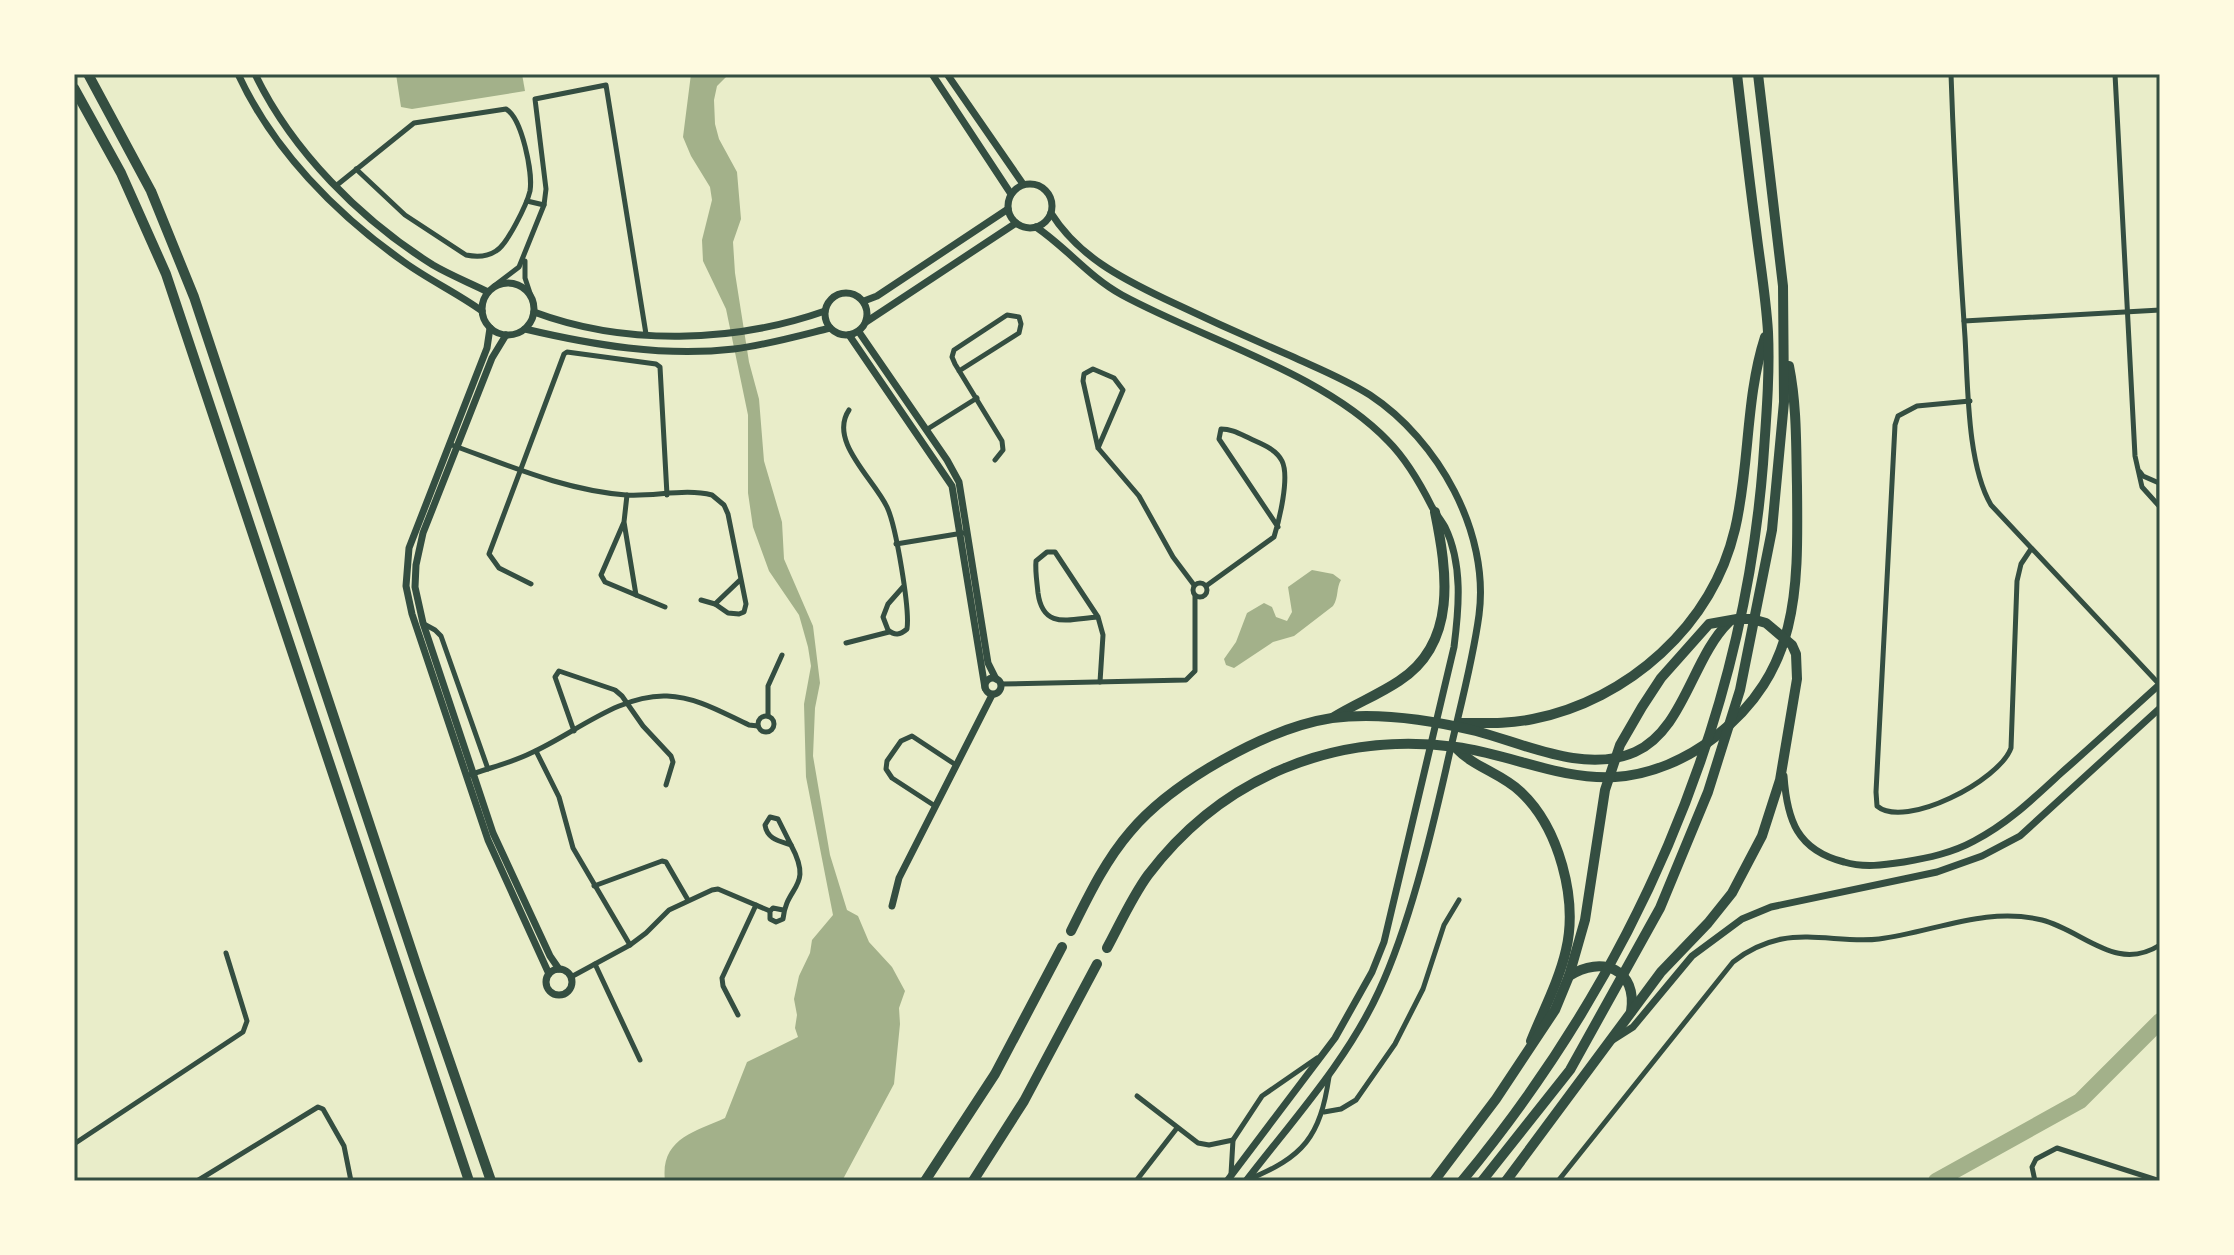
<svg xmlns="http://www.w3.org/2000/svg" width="2234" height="1255" font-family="'Libre Baskerville',serif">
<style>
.water{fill:#a3b18a}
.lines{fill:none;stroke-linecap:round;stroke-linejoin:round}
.river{stroke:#a3b18a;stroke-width:16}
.minor{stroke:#344e41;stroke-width:5}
.tertiary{stroke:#344e41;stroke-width:7}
.secondary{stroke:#344e41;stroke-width:7}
.motorway{stroke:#344e41;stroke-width:10}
.neatline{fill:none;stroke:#344e41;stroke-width:3}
</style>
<rect width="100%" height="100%" fill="#e9edc9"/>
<!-- water -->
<g class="water">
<polygon points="396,74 522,74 525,91 412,109 401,107"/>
<path d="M 691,74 L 729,74 L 717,86 L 714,100 L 715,124 L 719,139 L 737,172 L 741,219 L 733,242 L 735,273 L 749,362 L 759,399 L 764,461 L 782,522 L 784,559 L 813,626 L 820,683 L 815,708 L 813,756 L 830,855 L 847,910 L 858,916 L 869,942 L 892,967 L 905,991 L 899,1008 L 900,1024 L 894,1084 L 842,1181 L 665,1181 C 660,1139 694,1132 725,1118 L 747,1062 L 798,1037 L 795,1028 L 797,1015 L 794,999 L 799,976 L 810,953 L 812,940 L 833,915 L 806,777 L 804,704 L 811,666 L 808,647 L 799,615 L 769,571 L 753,527 L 748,493 L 748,415 L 726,309 L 703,261 L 702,240 L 712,200 L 710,187 L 691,156 L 683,137 Z"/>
<path d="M 1312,570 L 1333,574 L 1341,580 C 1336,588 1339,597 1333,606 L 1294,636 L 1273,642 L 1234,668 L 1226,665 L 1224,659 L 1236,642 L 1247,613 L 1264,603 L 1272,607 L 1276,617 L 1287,621 L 1292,612 L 1288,587 Z"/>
</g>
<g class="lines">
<!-- river -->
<polyline class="river" points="1936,1181 2080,1101 2160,1021"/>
<!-- minor -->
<g class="minor">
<path d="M 1951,74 C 1954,162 1959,250 1965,337 C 1968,386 1967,464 1991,505 L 2160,685"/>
<polyline points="2115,74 2135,456 2142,487 2160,507"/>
<path d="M 337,185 L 414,123 L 506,109 C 522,118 533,173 530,191 C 527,204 507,245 496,251 C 487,257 476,257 466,255 L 405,215 L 356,169"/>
<polyline points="527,201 544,205"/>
<polyline points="525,261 525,278 531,296"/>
<polyline points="494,286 519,267 544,205 546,189 535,99 606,85 646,334"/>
<polyline points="1964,321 2160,310"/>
<polyline points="959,371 1019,333 1021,324 1019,317 1007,315 954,350 952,357 955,364 1002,441 1003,450 995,460"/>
<path d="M 1970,401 L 1917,406 L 1898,416 L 1895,425 L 1876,792 L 1877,806 C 1905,830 2000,780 2011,748 L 2017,581 L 2021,564 L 2031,549"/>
<path d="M 849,410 C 828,441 874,479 887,507 C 896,526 910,609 907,629 C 900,635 895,636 888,630 L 883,617 L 888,604 L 903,587"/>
<polyline points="926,430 977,398"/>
<path d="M 449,444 C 508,465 563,490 626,495 C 654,497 685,488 712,495 L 724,505 L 728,514 L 746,604 L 744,612 L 739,614 L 728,613 L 715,604 L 740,580"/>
<polyline points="1098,448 1123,390 1114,378 1093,369 1084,374 1083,381 1098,448 1139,496 1173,557 1194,585"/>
<polyline points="2140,472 2143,476 2159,483"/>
<polyline points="2159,504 2159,483"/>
<polyline points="624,522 601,575 605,582 636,595 624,522 627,495"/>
<polyline points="896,544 963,533"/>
<circle cx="1200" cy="590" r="7"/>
<polyline points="531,584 499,568 489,554 564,354 567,352 656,364 660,367 667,495"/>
<path d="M 1206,586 L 1274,537 C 1279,521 1290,477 1282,461 C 1276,449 1262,444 1251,439 C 1240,434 1232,429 1221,429 L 1219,439 L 1278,527"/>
<polyline points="636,595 665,607"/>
<polyline points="701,600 715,604"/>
<path d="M 1098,617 C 1069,619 1043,630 1038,593 C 1037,582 1035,571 1036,561 L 1047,552 L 1055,552 L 1098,617 L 1103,635 L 1100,682"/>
<polyline points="424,624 435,630 441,636 488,769"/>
<polyline points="846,643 889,632"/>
<polyline points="1001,684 1186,680 1195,671 1195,596"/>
<circle cx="766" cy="724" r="8"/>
<polyline points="768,716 768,686 782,655"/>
<polyline points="574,731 555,677 559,671 615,690 622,696 643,726 671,756 673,762 666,785"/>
<polyline points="536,751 559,797 573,848 630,945"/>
<path d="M 467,776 C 488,768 511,763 531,753 C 574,734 619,694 667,696 C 697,697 723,713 749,725 L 758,726"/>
<polyline points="935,806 892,778 886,769 887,761 901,741 912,736 956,765"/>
<path d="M 770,817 L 778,819 L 791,845 C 779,841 767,839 765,825 Z"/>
<polyline points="594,886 662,861 666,862 688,900"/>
<path d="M 783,910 L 773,908 L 770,911 L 770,919 L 776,922 L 783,919 C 786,885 814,888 791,845"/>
<polyline points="595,964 640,1060"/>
<polyline points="571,977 630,945 646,933 669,910 712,890 718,889 770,911"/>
<polyline points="738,1015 723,986 722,978 756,905"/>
<polyline points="1137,1096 1198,1143 1209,1145 1233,1140"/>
<polyline points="1324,1112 1341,1109 1356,1100 1395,1044 1423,989 1444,925 1459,900"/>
<polyline points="74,1144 243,1032 247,1021 226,953"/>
<polyline points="1231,1174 1233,1140 1262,1096 1317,1058"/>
<path d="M 1247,1180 C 1304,1157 1320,1137 1329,1077"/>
<polyline points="197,1181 318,1107 323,1109 344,1146 351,1181"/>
<polyline points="1136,1181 1177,1128"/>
<path d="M 1558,1181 L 1733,962 C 1748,950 1762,943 1782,939 C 1813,933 1848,943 1879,939 C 1934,932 1986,906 2042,920 C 2084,931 2116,973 2160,945"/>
<polyline points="2035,1181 2032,1167 2036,1159 2057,1148 2160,1181"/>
</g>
<!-- tertiary -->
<g class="tertiary">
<path d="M 238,74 C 273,150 336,214 404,262 C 429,280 457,293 482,311"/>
<path d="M 255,74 C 292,151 361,220 433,265 C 450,275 470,283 488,292"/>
<circle cx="508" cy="309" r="26"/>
<circle cx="846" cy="314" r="21"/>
<polyline points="864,301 877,296 1008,209"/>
<path d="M 534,312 C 625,346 734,343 825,311"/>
<polyline points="866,322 1016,223"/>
<polyline points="490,328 487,348 409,548 406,586 412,614 488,840 549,974"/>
<path d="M 525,329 C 593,345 663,357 734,349 C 766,345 798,336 830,328"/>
<polyline points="859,332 947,460 959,482 988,663 996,679"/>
<polyline points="506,335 492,358 423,533 416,565 415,587 423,623 493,833 550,956 559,969"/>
<polyline points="849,335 952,486 985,688"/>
<circle cx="993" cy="686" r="8"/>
<polyline points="892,906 899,878 992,695"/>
<circle cx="559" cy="982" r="13"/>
</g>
<!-- secondary -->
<g class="secondary">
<polyline points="932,74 1011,194"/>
<polyline points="947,74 1023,184"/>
<circle cx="1030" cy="206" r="22"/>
<path d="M 1051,213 C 1078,256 1121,278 1165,299 C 1207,319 1249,338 1291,356 C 1317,368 1345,379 1370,395 C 1438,440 1490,532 1479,615 C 1472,667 1457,718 1446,769 C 1430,839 1409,926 1379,991 C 1347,1061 1292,1121 1246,1181"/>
<path d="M 1036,227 C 1067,248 1089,277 1122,295 C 1205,340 1323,373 1388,441 C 1407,460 1420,483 1432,507 C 1436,514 1441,520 1445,527 C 1463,564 1459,608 1454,647 L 1384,942 L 1372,972 L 1335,1038 L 1227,1181"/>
<path d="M 1784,776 C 1787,820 1797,850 1844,862 C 1864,868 1884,865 1904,862 C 1928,858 1952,853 1974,841 C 2007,824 2033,799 2060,774 C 2094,744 2127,714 2160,684"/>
<polyline points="1611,1041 1633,1027 1692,956 1742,919 1771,907 1937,872 1982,856 2020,836 2160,708"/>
</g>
<!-- motorway -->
<g class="motorway">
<polyline points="88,74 151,191 194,297 419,973 491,1181"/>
<polyline points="74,88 121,173 166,274 469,1181"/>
<path d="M 1334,717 C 1355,704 1378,695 1399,681 C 1458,643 1447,571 1435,512"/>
<path d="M 1461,723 C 1485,723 1509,724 1533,719 C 1628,700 1712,626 1735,529 C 1750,466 1745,399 1765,337"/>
<path d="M 1456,748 C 1475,768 1501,773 1521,792 C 1559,828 1578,899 1566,950 C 1559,981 1543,1011 1531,1041"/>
<path d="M 1071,931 C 1088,897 1105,861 1130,832 C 1172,782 1267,728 1332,718 C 1379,712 1431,720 1476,731 C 1525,744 1585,774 1635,752 C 1684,730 1692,658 1729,622"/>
<path d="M 1107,948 C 1120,924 1132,897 1148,875 C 1222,777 1335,731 1456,747 C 1510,754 1559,780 1615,777 C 1651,775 1687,759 1715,737 C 1801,670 1798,587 1797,486 C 1796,446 1797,406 1789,366"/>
<path d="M 1569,976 C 1602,955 1638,969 1631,1012"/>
<polyline points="925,1181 995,1074 1062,947"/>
<polyline points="973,1181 1024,1101 1097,964"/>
<polyline points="1434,1181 1496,1099 1555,1010 1569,976 1585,920 1605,790 1620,745 1642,707 1661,678 1709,624 1737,619 1752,619 1766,623 1792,645 1796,654 1797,679 1780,780 1762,836 1732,893 1708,923 1661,972 1506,1181"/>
<path d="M 1462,1181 C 1631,977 1742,729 1763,464 C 1766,420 1770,376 1768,332 C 1766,298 1760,263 1756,230 C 1749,178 1743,126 1737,74"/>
<polyline points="1482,1181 1570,1070 1660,908 1708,792 1740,690 1772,530 1784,402 1783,286 1758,74"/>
</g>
</g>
<!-- border -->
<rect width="2234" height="1255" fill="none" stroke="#fefae0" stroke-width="152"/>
<rect x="76" y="76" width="2082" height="1103" class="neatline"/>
</svg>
